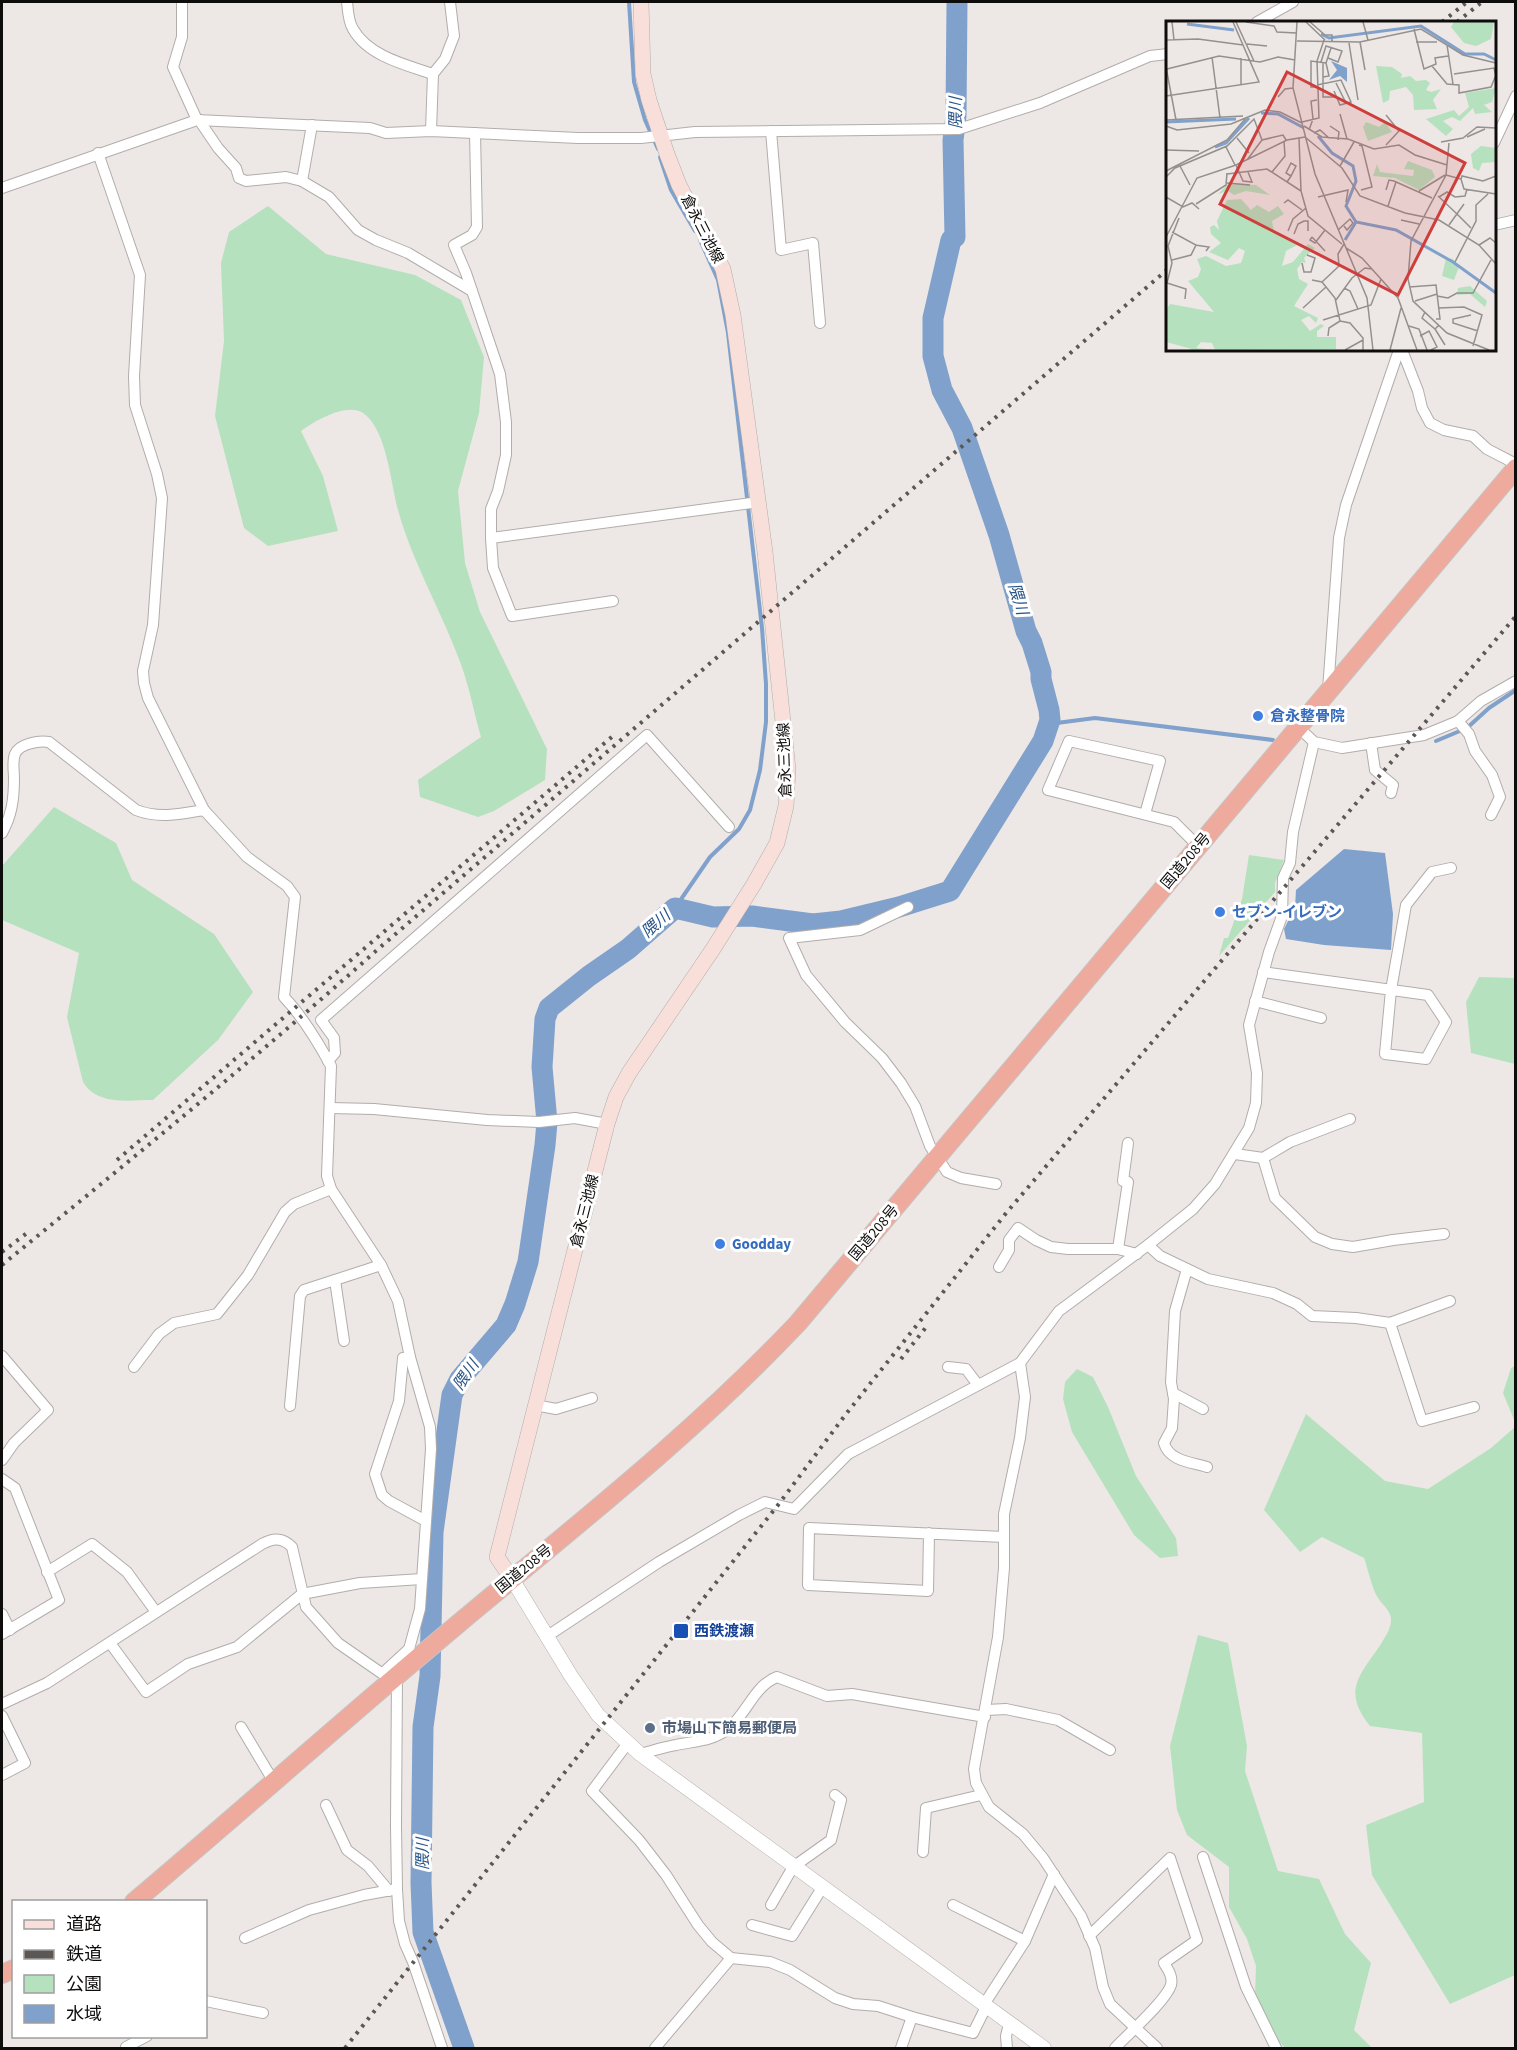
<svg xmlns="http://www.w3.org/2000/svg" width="1517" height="2050" font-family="'Source Sans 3','Noto Sans JP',sans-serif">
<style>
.green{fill:#b6e1be}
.water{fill:#80a1cb}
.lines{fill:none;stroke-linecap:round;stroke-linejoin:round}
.stream{stroke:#80a1cb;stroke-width:4}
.river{stroke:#80a1cb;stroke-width:21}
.minor-casing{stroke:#b2adab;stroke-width:12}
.tertiary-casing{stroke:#b2adab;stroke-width:15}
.secondary-casing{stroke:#b2adab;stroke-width:16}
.trunk-casing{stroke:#c5c5c5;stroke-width:20}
.minor{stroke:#fff;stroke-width:10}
.tertiary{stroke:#fff;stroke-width:14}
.secondary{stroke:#f9dfda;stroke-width:15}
.trunk{stroke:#eeaa9c;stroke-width:18}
.rail{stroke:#5a5755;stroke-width:4;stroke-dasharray:3 6;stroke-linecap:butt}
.shop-dot{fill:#3f7fe0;stroke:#fff;stroke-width:2}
.transit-dot{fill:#1a4fb4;stroke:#fff;stroke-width:2}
.service-dot{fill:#5c6f8a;stroke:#fff;stroke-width:2}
.labels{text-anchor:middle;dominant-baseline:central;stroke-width:6;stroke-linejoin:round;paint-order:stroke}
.street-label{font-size:15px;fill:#0f0d0c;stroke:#fff}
.shop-label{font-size:15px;font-weight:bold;fill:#366cbe;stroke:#fff;text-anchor:start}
.transit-label{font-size:15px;font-weight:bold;fill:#164399;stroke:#fff;text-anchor:start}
.service-label{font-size:15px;font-weight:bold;fill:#4e5e75;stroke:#fff;text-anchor:start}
.water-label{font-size:16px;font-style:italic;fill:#265388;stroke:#fff}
.inset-river{fill:none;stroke:#80a1cb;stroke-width:3}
.inset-road{fill:none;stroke:#94908e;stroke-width:1.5}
.view{fill:#cd3e3c;fill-opacity:0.15;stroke:#cd3e3c;stroke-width:3}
.inset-edge{fill:none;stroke:#0f0d0c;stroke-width:3}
</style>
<rect width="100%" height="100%" fill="#ede8e5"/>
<!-- green -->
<g class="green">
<path d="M 268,206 L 326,254 L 415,275 L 461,300 L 484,357 L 479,413 L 458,491 L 465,563 L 480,612 L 547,749 L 545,780 L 494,811 L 478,817 L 420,797 L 418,780 L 481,737 C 473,709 468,680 457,654 C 439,607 411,558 398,510 C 391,485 387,429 363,413 C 347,402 314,421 301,431 L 323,476 L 338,531 L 268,546 L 244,528 L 215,416 L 224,341 L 221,263 L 229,232 Z"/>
<path d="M 54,807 L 116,843 L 132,880 L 214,934 L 253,992 L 218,1040 L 153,1100 C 128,1100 98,1106 83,1082 L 67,1017 L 79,953 L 2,920 L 2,866 Z"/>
<polygon points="1249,855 1284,860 1275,883 1275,892 1219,956 1224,938 1228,938 1242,899"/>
<polygon points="1479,977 1515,978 1515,1064 1471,1053 1466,1002"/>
<polygon points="1515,1366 1515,1422 1503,1393 1511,1368"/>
<polygon points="1077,1369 1093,1377 1108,1407 1136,1476 1176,1538 1178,1556 1160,1558 1134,1535 1072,1432 1063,1399 1065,1382"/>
<path d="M 1306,1414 L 1385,1481 L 1428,1489 L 1491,1448 L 1515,1427 L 1515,1975 L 1450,2004 L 1372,1875 L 1366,1825 L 1424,1802 L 1422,1733 L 1370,1726 C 1342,1691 1359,1676 1381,1644 C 1385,1637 1390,1630 1391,1622 C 1392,1611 1383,1606 1378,1598 C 1372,1589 1368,1569 1364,1558 L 1322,1537 L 1300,1552 L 1264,1510 Z"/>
<polygon points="1198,1635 1228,1643 1247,1746 1245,1771 1278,1871 1319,1879 1345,1934 1371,1963 1354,2030 1372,2048 1285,2048 1277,2039 1255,1995 1256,1966 1247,1939 1229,1907 1229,1867 1187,1835 1177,1810 1170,1746"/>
</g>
<!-- water -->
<polygon class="water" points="1344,849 1385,853 1393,914 1391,950 1324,945 1286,939 1284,929 1295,907 1296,890"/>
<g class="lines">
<!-- stream -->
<g class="stream">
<polyline points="629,2 634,82 645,120 658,149"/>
<polyline points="660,157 671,190 695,231"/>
<polyline points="1049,724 1095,718 1273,740"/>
<polyline points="1436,741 1467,728 1489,708 1516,690"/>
<polyline points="675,908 710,857 739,829 750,810 760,770 766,722 766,684 762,628 728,333 718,280 700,240"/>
</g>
<!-- river -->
<polyline class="river" points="464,2048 423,1932 421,1883 423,1727 430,1676 433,1532 452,1395 460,1379 506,1325 515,1304 528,1262 545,1145 547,1122 542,1067 545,1019 549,1008 589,976 628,949 675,908 713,917 752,916 813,924 841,921 899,907 950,891 1043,741 1050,720 1049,710 1041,679 1041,672 1032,643 1026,631 999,535 962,428 942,390 933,356 933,318 951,240 955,237 953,140 956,116 957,2"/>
<defs>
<g id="minor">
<polyline points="182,2 182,37 173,67 197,120"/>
<path d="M 347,2 C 348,10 348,21 353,29 C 368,56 406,65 433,74"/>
<polyline points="1257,22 1293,2"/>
<polyline points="199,120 218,148 236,168 239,178 246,181 286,177 302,181 329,197 358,230 376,240 408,253 472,291"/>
<polyline points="431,131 433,74 445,59 454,36 450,2"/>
<polyline points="771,131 781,250 813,243 820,323"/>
<polyline points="475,133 477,227 472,235 454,245 466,273 500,374 506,422 506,455 498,491 491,509 491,538 493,568 512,616 613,601"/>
<polyline points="1494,143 1516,96"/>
<path d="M 98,153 L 140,275 L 134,376 L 135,405 L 157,474 L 162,498 L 153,625 L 143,671 L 144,683 L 148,698 L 204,810 L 247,857 L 287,886 L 295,897 L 284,997 C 303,1017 318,1042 331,1066 L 327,1176 L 331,1189 L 381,1265 L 398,1301 L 410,1357 L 430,1427 L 431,1449 L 420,1609 L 409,1649 L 383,1673"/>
<polyline points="302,181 312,125"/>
<polyline points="2,188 197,120 370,128 386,133 431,131 578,138 641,138 695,132 959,129 1040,103 1150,56 1168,54"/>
<polyline points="1494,225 1516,220"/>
<polyline points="1402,350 1418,391 1422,408 1430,423 1444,430 1473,436 1487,449 1516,464"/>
<polyline points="491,538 759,502"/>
<polyline points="1328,690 1339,538 1346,505 1399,350"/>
<polyline points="1458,721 1469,734 1475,751 1492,775 1500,797 1491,815"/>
<polyline points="1298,727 1314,742 1342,748 1424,735 1458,721 1481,701 1516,681"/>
<polyline points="1371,743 1375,770 1393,785 1391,793"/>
<polyline points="1145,814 1160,761 1069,741 1048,790 1174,822 1198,846"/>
<path d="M 2,833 C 12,815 14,799 14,778 C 14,771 12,761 15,754 C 19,744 39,740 49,742 L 136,810 C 159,819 181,814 204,810"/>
<polyline points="908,907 860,930 789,938 806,975 845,1022 882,1058 901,1083 915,1106 930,1146 947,1172 961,1178 996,1184"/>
<polyline points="1263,972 1428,995 1446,1022 1426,1059 1385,1054 1391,990 1406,905 1432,872 1451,868"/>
<polyline points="1255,1001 1321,1018"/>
<polyline points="328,1061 335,1053 334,1038 321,1020 647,735 729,827"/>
<polyline points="330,1108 374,1109 487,1120 539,1122 575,1118 607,1124"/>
<polyline points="1350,1119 1290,1142 1263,1158 1275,1198 1315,1237 1332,1244 1353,1247 1393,1240 1444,1234"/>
<polyline points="1235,1154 1263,1158"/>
<polyline points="1148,1245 1160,1256 1208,1279 1273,1293 1297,1304 1312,1316 1356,1318 1390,1323 1450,1301"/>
<polyline points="1118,1249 1128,1182 1123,1181 1128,1143"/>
<polyline points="999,1267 1009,1250 1009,1240 1018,1228 1036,1240 1051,1247 1068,1249 1118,1249 1137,1254"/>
<path d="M 1187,1269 L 1175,1311 L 1171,1382 L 1174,1399 L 1172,1428 L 1164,1443 C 1169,1461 1191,1462 1207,1467"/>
<polyline points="335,1280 344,1341"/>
<polyline points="1390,1323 1422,1421 1474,1407"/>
<polyline points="2,1356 48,1410 14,1443 2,1460"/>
<polyline points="410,1357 403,1358 399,1401 375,1474 382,1495 389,1501 426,1521"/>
<polyline points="1020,1363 1025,1397 1020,1438 1004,1514 1004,1568 998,1637 974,1769 976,1783 989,1807 1023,1834 1043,1858 1081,1916 1095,1948 1103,1987 1110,2004 1157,2048"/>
<polyline points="134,1367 159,1334 174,1323 217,1314 248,1275 285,1212 294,1204 331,1189"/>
<polyline points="948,1367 966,1369 978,1385"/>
<polyline points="1173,1393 1203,1409"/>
<polyline points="535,1405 556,1409 592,1398"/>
<polyline points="290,1406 300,1296 304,1290 381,1265"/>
<polyline points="2,1479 15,1488 59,1600 2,1634"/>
<polyline points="929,1533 928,1591 808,1585 809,1528 1004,1537"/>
<polyline points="47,1572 92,1544 127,1572 156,1612"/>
<polyline points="2,1614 10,1630"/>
<polyline points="546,1637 659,1562 739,1515 765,1502 794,1509 848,1454 1020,1363 1059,1311 1148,1245 1193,1209 1215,1184 1249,1128 1256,1103 1257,1073 1249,1025 1269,952 1282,916 1283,878 1290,863 1293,832 1314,742"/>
<polyline points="110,1643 146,1692 188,1664 237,1647 302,1594 360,1583 422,1579"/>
<polyline points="397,1676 396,1826 397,1889 399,1921 405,1944 413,1962 442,2048"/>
<path d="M 2,1704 L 47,1683 L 262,1544 C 273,1538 282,1537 292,1547 L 306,1607 L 338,1643 L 387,1677"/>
<polyline points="986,1710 1006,1709 1058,1720 1110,1750"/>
<polyline points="2,1716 25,1763 2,1775"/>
<polyline points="241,1727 274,1782"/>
<polyline points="628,1743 592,1791 639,1840 666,1875 698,1925 712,1942 731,1958 770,1962 790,1970 835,1998 853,2004 878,2006 912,2017 973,2033 986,2007"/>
<path d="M 640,1754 C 652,1751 664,1747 676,1745 C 695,1741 714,1741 729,1728 C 747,1713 755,1685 777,1677 L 827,1696 L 852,1694 L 985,1717"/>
<polyline points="326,1805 347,1850 368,1866 389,1891"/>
<polyline points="923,1852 926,1808 981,1795"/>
<polyline points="1203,1857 1246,1987 1276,2048"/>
<polyline points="771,1905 793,1867 831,1840 841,1800 835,1795"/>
<polyline points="953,1905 1025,1941"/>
<polyline points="752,1925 792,1936 822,1888"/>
<path d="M 1089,1936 L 1170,1858 L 1197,1940 L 1164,1963 C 1168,1970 1173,1976 1171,1985 C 1166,2001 1128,2034 1115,2048"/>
<polyline points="245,1938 309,1910 364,1895 397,1889"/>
<polyline points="206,2001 263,2013"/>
<polyline points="983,2006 1025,1941 1054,1874"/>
<polyline points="126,2047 147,2036"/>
<polyline points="655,2048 731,1958"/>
<polyline points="901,2048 912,2017"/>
<polyline points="1007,2048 1006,2036 1009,2024"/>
</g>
<polyline id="tertiary" points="512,1579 571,1676 598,1715 640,1754 1044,2048"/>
<polyline id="secondary" points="512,1579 497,1557 607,1124 616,1097 629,1073 713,949 754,884 777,843 786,806 788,769 765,552 733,315 723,269 679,185 667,154 649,100 643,74 641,2"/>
<g id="trunk">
<path d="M 134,1902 C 243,1810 349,1715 458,1624 C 574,1527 694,1433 798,1323 L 1516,468"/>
<polyline points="2,1974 14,1969"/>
</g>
</defs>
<!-- minor casing -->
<use href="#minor" class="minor-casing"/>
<!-- tertiary casing -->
<use href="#tertiary" class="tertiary-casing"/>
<!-- secondary casing -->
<use href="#secondary" class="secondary-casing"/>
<!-- trunk casing -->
<use href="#trunk" class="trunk-casing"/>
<!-- minor -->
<use href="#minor" class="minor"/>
<!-- tertiary -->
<use href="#tertiary" class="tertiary"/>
<!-- secondary -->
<use href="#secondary" class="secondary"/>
<!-- trunk -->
<use href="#trunk" class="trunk"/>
<!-- rail -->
<g class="rail">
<polyline points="1442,22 1467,2"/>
<polyline points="1457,22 1482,2"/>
<polyline points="117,1160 614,735"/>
<polyline points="2,1252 27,1233"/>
<path d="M 2,1265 C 128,1162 255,1059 377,950 L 1168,269"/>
<polyline points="901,1359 927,1326"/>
<polyline points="345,2048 778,1505 846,1414 1007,1212 1516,616"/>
</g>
</g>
<!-- markers -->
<g class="shop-dot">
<circle cx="1258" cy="716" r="6"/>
<circle cx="1220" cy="912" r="6"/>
<circle cx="720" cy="1244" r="6"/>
</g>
<rect class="transit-dot" x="673" y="1623" width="16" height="16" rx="3"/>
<circle class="service-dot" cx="650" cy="1728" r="6"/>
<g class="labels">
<!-- street labels -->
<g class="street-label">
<text transform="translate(702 229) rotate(63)">倉永三池線</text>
<text transform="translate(785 760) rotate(-92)">倉永三池線</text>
<text transform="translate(1186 861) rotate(-50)">国道208号</text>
<text transform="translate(585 1211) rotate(-76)">倉永三池線</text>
<text transform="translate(874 1233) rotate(-50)">国道208号</text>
<text transform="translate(524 1569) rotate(-39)">国道208号</text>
</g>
<!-- shop labels -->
<g class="shop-label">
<text x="1270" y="716">倉永整骨院</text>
<text x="1232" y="912">セブン-イレブン</text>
<text x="732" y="1244">Goodday</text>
</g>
<!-- transit labels -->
<g class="transit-label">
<text x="694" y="1631">西鉄渡瀬</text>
</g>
<!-- service labels -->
<g class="service-label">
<text x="662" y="1728">市場山下簡易郵便局</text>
</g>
<!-- water labels -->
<g class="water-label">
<text transform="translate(956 113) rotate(-90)">隈川</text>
<text transform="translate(1018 599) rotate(73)">隈川</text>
<text transform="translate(656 924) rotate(-41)">隈川</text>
<text transform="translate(466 1375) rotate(-55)">隈川</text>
<text transform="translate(423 1854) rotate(-90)">隈川</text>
</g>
</g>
<!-- overview -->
<g transform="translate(1166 21)">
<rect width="330" height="330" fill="#ede8e5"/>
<path d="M 288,1 L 328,1 L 325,18 L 310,25 L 298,22 L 285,6 ZM 210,45 L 226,46 L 236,53 L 235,57 L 244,55 L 250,60 L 260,59 L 264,62 L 260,69 L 265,71 L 275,68 L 267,79 L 271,88 L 248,89 L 247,74 L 240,66 L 224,70 L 223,79 L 217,82 ZM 330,67 L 326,81 L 318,84 L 326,91 L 309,93 L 307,87 L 294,100 L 286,96 L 277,100 L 287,108 L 280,115 L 260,98 L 288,89 L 293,95 L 303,86 L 299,72 ZM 200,101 L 213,106 L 219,101 L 226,111 L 202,120 L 197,106 ZM 315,125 L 330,127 L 330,141 L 316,142 L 313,150 L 307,147 L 305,133 ZM 242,140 L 266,149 L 269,156 L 253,169 L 229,157 L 207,155 L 211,143 L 214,151 L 247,155 L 248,149 L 238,148 ZM 62,163 L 90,164 L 104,174 L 80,170 L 68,174 L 62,170 L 52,173 ZM 75,178 L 85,189 L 91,184 L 103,191 L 112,185 L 118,193 L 106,200 L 108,210 L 131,224 L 120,230 L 116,245 L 127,241 L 142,223 L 149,227 L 138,237 L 140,242 L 136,241 L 131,248 L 133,258 L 142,263 L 128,285 L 152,297 L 150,302 L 143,295 L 135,299 L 144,310 L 155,303 L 158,305 L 151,310 L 151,316 L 170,316 L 170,328 L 49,329 L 46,322 L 35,321 L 30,327 L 48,329 L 22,329 L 26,328 L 0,321 L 0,289 L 4,283 L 48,291 L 22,260 L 32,256 L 35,248 L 31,238 L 40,235 L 60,245 L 75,242 L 79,230 L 73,227 L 62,239 L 43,231 L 55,222 L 45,213 L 44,206 L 48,204 L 53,209 L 51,200 L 61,179 ZM 280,237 L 287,238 L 293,246 L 288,259 L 276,255 ZM 304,265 L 321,280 L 319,286 L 304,273 L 291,274 L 292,267 Z" fill="#b6e1be"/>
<path d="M 165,40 L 181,47 L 181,61 L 174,55 L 163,59 L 171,49 Z" fill="#80a1cb"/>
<path class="inset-river" d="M 21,3 L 68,9M 155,13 L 163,17 L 255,5 L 299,33 L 318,33 L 330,39M 95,92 L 112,93 L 138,107M 0,101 L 70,98M 152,115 L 166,132 L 187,145 L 190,160 L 180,185 L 190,201 L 230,209 L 287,241 L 330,272M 49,126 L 60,122 L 83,97M 179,219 L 190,201"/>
<path class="inset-road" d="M 6,1 L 8,19M 70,1 L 88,40M 80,1 L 108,5 L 111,11 L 130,12M 131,1 L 127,67 L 149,153 L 201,277 L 207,329M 140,1 L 159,19M 144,1 L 159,14 L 166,14 L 166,20M 197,1 L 202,19M 248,8 L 258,48 L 270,43 L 269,37 L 282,35M 0,19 L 32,18 L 77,24M 131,20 L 194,21 L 255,8 L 297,34 L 330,42M 194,21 L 199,49M 250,21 L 271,21M 183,22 L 192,79M 81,23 L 101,25M 281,24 L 287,63M 46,36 L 54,97M 75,37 L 75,63M 155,41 L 160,25 L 176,30 L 172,41 L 162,37M 157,41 L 157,76 L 171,76M 266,45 L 281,63 L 293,64 L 293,72 L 325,66 L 330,54M 0,46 L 10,99M 1,48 L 53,35 L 94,41 L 112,36 L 129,39M 288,53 L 328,47 L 330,55M 157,56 L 163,55 L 160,42 L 165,27M 170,62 L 180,82M 151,64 L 175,59 L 185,81 L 174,84 L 168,70M 151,66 L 145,66 L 145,40 L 160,42M 0,75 L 93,61 L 67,1M 112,76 L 119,68 L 127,67M 174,93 L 181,118M 0,99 L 77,95M 136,101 L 153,97 L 151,40 L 158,19M 0,105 L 11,109 L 65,103 L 99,89 L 114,91 L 136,102M 138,105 L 156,116 L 182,118 L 208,128 L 233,124 L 249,134 L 281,144M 164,105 L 173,111 L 172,119M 143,109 L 147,98 L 145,80 L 151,79M 148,112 L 154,109 L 163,117M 139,116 L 176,147 L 194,175 L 239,192 L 273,199 L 313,224 L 330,243M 301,116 L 319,108M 71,117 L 83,132M 133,117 L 135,170 L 142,195 L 176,223M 275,121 L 297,117 L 311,106 L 330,107M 283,122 L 280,154 L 245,220 L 242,258 L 247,280 L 281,312 L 323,329M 193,124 L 196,125 L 206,166 L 195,169M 220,124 L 233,110 L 220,94M 60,126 L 69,144M 0,129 L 33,130M 81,139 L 96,119 L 117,114 L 120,119M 70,144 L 77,160 L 86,161 L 82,151M 14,145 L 24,164M 174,145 L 188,121M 0,150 L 61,119 L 80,97M 106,151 L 119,135 L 118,120M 61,153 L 101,148 L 135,170M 280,154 L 295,158 L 298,168 L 330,173M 0,156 L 9,147 L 61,125 L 88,98 L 96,119M 295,158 L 296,155 L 317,160 L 330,155M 121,161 L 125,155 L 130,145 L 125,142 L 120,152 L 125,155M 61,162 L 84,164M 220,169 L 223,159 L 228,160 L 266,177M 253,170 L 279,154M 272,175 L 291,193M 0,176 L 17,186 L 26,182 L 33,188M 152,176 L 182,169 L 180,181M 273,176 L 281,171 L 289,176 L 299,175 L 301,168M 118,182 L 122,179 L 136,189M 30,183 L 60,164 L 61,152M 222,185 L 230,161M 291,193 L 305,207M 13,197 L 2,225 L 6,242 L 1,262 L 20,268 L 19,278M 235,199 L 253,203M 283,204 L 298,183M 172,209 L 184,198 L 187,202 L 181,209 L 178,205M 122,210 L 127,198 L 140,187M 128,213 L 132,203 L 138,200 L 142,200 L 142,210M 0,216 L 31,157 L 70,144 L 121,119 L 139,116M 146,216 L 144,219 L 149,222 L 159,209M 146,216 L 159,230M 29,224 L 43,226 L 40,230M 313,224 L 324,217 L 330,222M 180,227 L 196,237 L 232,277 L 251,329M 6,239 L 25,234 L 30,224 L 6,211M 289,241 L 310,200 L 310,184 L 322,173M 136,242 L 138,251 L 145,251 L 149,237 L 141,234M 146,259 L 156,261 L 169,277 L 174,300M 156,261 L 173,245 L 172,233 L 178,223M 243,266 L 270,264 L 274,298 L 270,298M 178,267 L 184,270 L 192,288M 271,275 L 282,277 L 291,272 L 307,272 L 325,239M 170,279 L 186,257 L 199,247 L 206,248M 249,280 L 271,273M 137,287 L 160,266M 272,287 L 298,286 L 316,294 L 307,325M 259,291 L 256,297 L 269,308 L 273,304M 305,294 L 287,298 L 287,302 L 312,310M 157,299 L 205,284 L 215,258M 174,300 L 184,302 L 197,317 L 197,329M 243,305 L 253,308 L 261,329M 269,308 L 279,324M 162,315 L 163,307 L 174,300M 254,315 L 263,310 L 271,326 L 265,329M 179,329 L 197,319M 224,329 L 235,287"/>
<path class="view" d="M 121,51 L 299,142 L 232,274 L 54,183 Z"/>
<rect width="330" height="330" class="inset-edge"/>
</g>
<!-- border -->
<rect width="1517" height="2050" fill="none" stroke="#0f0d0c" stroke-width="6"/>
<!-- legend -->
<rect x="12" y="1900" width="195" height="138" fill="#ffffff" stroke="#9f9e9e" stroke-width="1.5"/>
<rect x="24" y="1920" width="30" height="9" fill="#f9dfda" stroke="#9f9e9e" stroke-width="1.5"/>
<text x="66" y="1930" font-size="18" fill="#0f0d0c">道路</text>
<rect x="24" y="1950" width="30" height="9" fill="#5a5755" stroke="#9f9e9e" stroke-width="1.5"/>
<text x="66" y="1960" font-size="18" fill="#0f0d0c">鉄道</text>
<rect x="24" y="1975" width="30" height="18" fill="#b6e1be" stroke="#9f9e9e" stroke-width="1.5"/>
<text x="66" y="1990" font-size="18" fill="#0f0d0c">公園</text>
<rect x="24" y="2005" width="30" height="18" fill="#80a1cb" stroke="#9f9e9e" stroke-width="1.5"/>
<text x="66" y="2020" font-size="18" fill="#0f0d0c">水域</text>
</svg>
